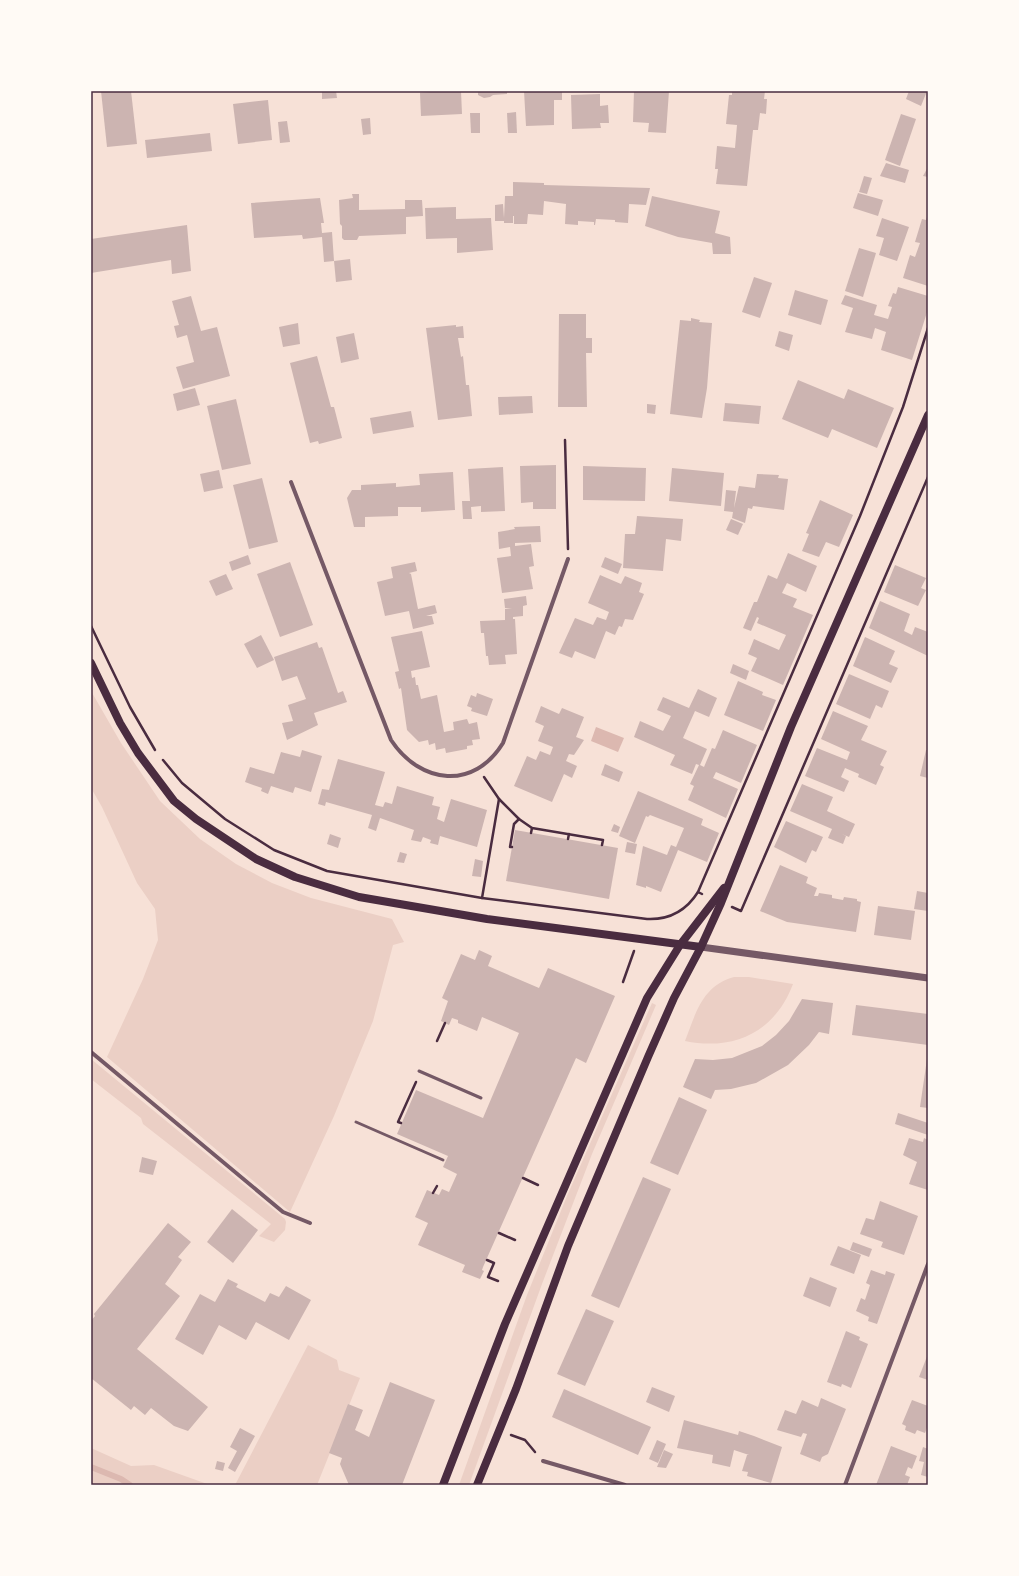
<svg xmlns="http://www.w3.org/2000/svg" width="1019" height="1576" font-family="Bitter,serif">
<style>
.green{fill:#ebcfc5}
.water{fill:#dcb8b0}
.lines{fill:none;stroke-linecap:round;stroke-linejoin:round}
.stream{stroke:#dcb8b0;stroke-width:6}
.building{fill:#ccb4b1}
.path{stroke:#4a2c40;stroke-width:2.5}
.service{stroke:#755966;stroke-width:3}
.minor{stroke:#755966;stroke-width:4}
.tertiary{stroke:#755966;stroke-width:7}
.secondary{stroke:#4a2c40;stroke-width:8}
.neatline{fill:none;stroke:#4a2c40;stroke-width:1.5}
</style>
<rect width="100%" height="100%" fill="#f7e1d7"/>
<!-- green -->
<g class="green">
<polygon points="91,691 121,743 160,801 200,839 236,864 272,883 311,898 392,919 404,942 393,945 373,1021 334,1116 290,1212 107,1057 143,979 158,940 155,909 137,883 102,807 91,788"/>
<path d="M 734,977 L 749,977 L 793,984 C 775,1032 734,1051 685,1041 C 696,1013 702,986 734,977 Z"/>
<polygon points="652,1003 656,1005 592,1154 542,1284 469,1485 459,1485 527,1295 567,1196"/>
<polygon points="91,1059 285,1219 286,1222 285,1230 274,1242 259,1236 271,1224 143,1124 141,1118 91,1079"/>
<polygon points="308,1345 337,1360 339,1370 360,1378 317,1485 235,1485"/>
<polygon points="91,1448 131,1466 154,1465 210,1485 91,1485"/>
</g>
<!-- water -->
<polygon class="water" points="596,727 624,738 618,752 591,741"/>
<g class="lines">
<!-- stream -->
<polyline class="stream" points="91,1467 121,1479 130,1485"/>
</g>
<!-- building -->
<g class="building">
<polygon points="101,91 131,91 137,144 107,147"/>
<polygon points="322,91 336,91 337,98 322,99"/>
<polygon points="442,91 461,91 462,114 421,116 420,93"/>
<polygon points="478,91 507,91 507,94 493,95 490,97 484,98 478,95"/>
<polygon points="524,91 562,91 562,100 554,100 554,125 526,126"/>
<polygon points="634,91 669,91 666,133 648,132 649,123 633,122"/>
<polygon points="732,91 765,91 764,99 767,99 766,114 760,113 758,130 753,130 747,186 716,184 718,169 715,169 717,146 735,148 737,125 726,124 729,95 732,95"/>
<polygon points="909,91 927,91 921,106 906,99"/>
<polygon points="600,94 600,106 608,105 609,123 600,123 601,128 572,129 571,95"/>
<polygon points="268,100 272,140 238,144 233,104"/>
<polygon points="516,112 517,133 508,133 507,113"/>
<polygon points="470,113 480,113 480,133 471,133"/>
<polygon points="901,114 916,119 900,166 885,160"/>
<polygon points="370,118 371,134 363,135 361,119"/>
<polygon points="287,121 290,142 280,143 278,122"/>
<polygon points="210,133 212,151 147,158 145,140"/>
<polygon points="886,163 909,170 905,183 880,176"/>
<polygon points="928,167 928,177 923,176"/>
<polygon points="864,176 872,178 867,194 859,192"/>
<polygon points="513,182 544,183 544,185 650,188 646,205 629,204 628,223 615,222 615,220 596,219 595,225 594,225 594,222 578,221 578,225 565,224 566,204 544,201 543,215 528,214 527,224 514,224 514,216 513,216 513,223 504,223 504,221 495,221 495,205 503,204 504,218 505,196 513,196"/>
<polygon points="858,193 883,200 878,216 853,208"/>
<polygon points="352,194 359,194 359,210 405,209 405,200 422,200 423,216 406,217 406,234 359,236 357,240 344,240 342,238 342,226 340,224 339,200 353,198"/>
<polygon points="652,196 720,211 715,233 730,237 731,254 713,254 712,243 678,237 645,226"/>
<polygon points="320,198 324,223 321,223 322,233 332,232 334,261 324,262 322,237 303,239 302,235 254,238 251,203"/>
<polygon points="456,207 456,219 491,218 493,250 457,253 457,238 426,239 425,208"/>
<polygon points="928,214 928,286 903,278 910,255 915,257 920,243 915,242 922,219 926,220"/>
<polygon points="882,218 909,227 897,261 879,255 884,238 876,236"/>
<polygon points="187,225 191,271 172,274 171,260 91,273 91,239"/>
<polygon points="859,248 876,253 863,297 845,291"/>
<polygon points="350,259 352,280 336,282 334,261"/>
<polygon points="754,277 772,283 760,318 742,312"/>
<polygon points="898,287 928,296 928,309 912,360 881,350 886,332 875,328 872,339 845,332 853,308 841,304 845,295 877,305 874,315 888,319 892,307 888,306 893,293 896,294"/>
<polygon points="795,290 828,300 821,325 788,315"/>
<polygon points="191,296 201,331 217,327 230,376 183,389 176,367 194,362 187,335 177,338 174,326 179,325 172,301"/>
<polygon points="559,314 586,314 586,338 592,338 592,353 586,353 587,407 558,407"/>
<polygon points="691,318 700,320 699,322 712,323 707,388 702,418 670,414 680,320 691,321"/>
<polygon points="298,323 300,344 283,347 279,327"/>
<polygon points="456,325 456,327 463,326 464,338 458,338 461,357 463,356 466,385 469,385 472,416 438,420 426,328"/>
<polygon points="779,331 793,335 789,351 775,346"/>
<polygon points="354,333 359,359 341,363 336,337"/>
<polygon points="317,356 331,407 334,407 342,438 319,444 318,441 310,443 290,363"/>
<polygon points="798,380 844,399 848,389 894,408 877,448 832,429 828,438 782,419"/>
<polygon points="195,388 200,405 177,411 173,394"/>
<polygon points="532,396 533,413 499,415 498,397"/>
<polygon points="236,399 251,464 222,470 207,406"/>
<polygon points="725,403 761,406 759,424 723,421"/>
<polygon points="647,404 656,405 655,414 647,413"/>
<polygon points="411,411 414,427 373,434 370,418"/>
<polygon points="556,465 556,509 533,509 533,502 521,503 520,466"/>
<polygon points="583,466 646,468 645,501 583,500"/>
<polygon points="503,467 505,511 481,512 481,506 471,507 472,519 463,519 462,501 470,501 468,469"/>
<polygon points="672,468 724,473 721,506 669,501"/>
<polygon points="219,470 223,488 204,492 200,474"/>
<polygon points="453,472 455,510 421,512 421,507 398,507 398,516 365,517 365,527 354,527 347,498 352,490 361,490 361,485 396,483 396,487 420,485 419,474"/>
<polygon points="757,474 779,475 778,478 788,479 784,510 753,506 752,509 748,508 745,523 732,518 733,512 724,511 726,490 736,491 734,508 739,486 755,488"/>
<polygon points="262,478 278,542 249,549 233,485"/>
<polygon points="820,500 853,515 839,547 826,542 819,557 802,551 809,534 806,533"/>
<polygon points="637,516 683,519 681,541 666,539 663,571 623,568 625,534 635,534"/>
<polygon points="731,519 743,524 738,535 726,530"/>
<polygon points="540,526 541,542 515,543 515,546 531,544 534,566 529,567 533,589 502,593 497,558 511,556 510,547 499,549 498,532 515,529 514,527"/>
<polygon points="788,553 817,566 806,592 787,583 782,593 797,599 793,607 813,615 783,685 751,671 757,658 748,654 754,639 779,650 786,635 757,623 759,618 757,617 751,631 743,628 754,602 757,602 768,575 777,579"/>
<polygon points="248,555 251,564 232,571 229,562"/>
<polygon points="605,557 622,564 618,574 601,567"/>
<polygon points="290,562 313,625 280,637 257,574"/>
<polygon points="415,562 417,571 409,573 411,574 418,609 435,605 437,613 426,616 432,616 434,624 413,629 409,611 385,616 377,582 393,578 391,567"/>
<polygon points="895,565 926,578 921,588 926,590 918,606 884,592"/>
<polygon points="226,574 233,589 216,596 209,581"/>
<polygon points="600,575 621,584 625,576 642,583 639,592 644,594 633,620 625,619 622,627 619,626 615,635 606,631 595,659 575,651 572,658 559,653 575,618 593,625 597,617 606,620 609,612 588,603"/>
<polygon points="526,596 527,605 523,606 523,616 513,617 513,619 515,619 517,654 505,655 506,664 489,665 488,656 486,656 484,633 481,633 480,621 505,620 505,609 512,608 505,608 504,599"/>
<polygon points="880,601 910,614 904,631 912,635 915,627 928,632 928,656 869,628"/>
<polygon points="422,631 430,667 411,671 412,678 415,677 416,685 418,685 421,699 437,695 444,732 454,730 453,722 467,719 469,724 477,722 480,739 472,740 473,745 467,746 467,749 446,753 445,748 436,750 435,743 429,745 428,740 419,742 407,730 401,688 399,689 395,672 399,671 391,637"/>
<polygon points="261,635 274,660 257,668 244,644"/>
<polygon points="865,637 895,651 889,664 898,668 891,683 853,666"/>
<polygon points="317,642 319,648 322,647 338,693 343,691 347,702 314,713 318,725 287,740 282,723 293,721 288,705 306,699 297,676 282,681 274,657"/>
<polygon points="733,664 749,671 746,680 730,673"/>
<polygon points="849,674 889,691 882,708 876,705 870,719 836,704"/>
<polygon points="738,681 763,692 762,695 776,700 763,731 724,715"/>
<polygon points="698,689 717,698 709,717 695,711 683,738 707,749 700,765 704,767 712,748 715,749 723,730 757,745 741,783 716,772 713,778 738,789 726,818 688,800 694,786 690,784 699,765 696,764 692,774 670,765 675,755 634,737 640,721 663,731 671,716 657,710 663,697 689,708"/>
<polygon points="477,693 493,699 487,716 471,711 472,708 467,706 471,695 476,697"/>
<polygon points="541,706 559,714 562,708 584,717 576,737 584,740 574,755 569,754 566,761 577,766 572,778 564,774 552,802 514,786 527,756 536,760 540,751 550,755 553,747 538,741 544,726 535,722"/>
<polygon points="833,711 868,726 861,740 887,751 880,765 884,767 876,785 858,777 859,774 845,768 841,777 849,781 844,792 805,776 817,748 847,760 850,752 821,739"/>
<polygon points="302,750 322,756 311,792 295,787 293,793 271,786 268,794 261,791 262,788 245,782 250,767 274,774 281,752 300,757"/>
<polygon points="926,750 928,750 928,778 920,776"/>
<polygon points="338,759 385,772 375,805 383,807 385,802 392,804 397,786 434,797 432,805 440,807 437,819 444,822 451,799 487,810 477,847 440,836 438,845 430,843 431,840 423,837 421,842 411,840 414,830 380,818 376,831 368,828 372,815 326,802 325,806 318,804 322,789 329,790"/>
<polygon points="605,764 623,772 619,782 601,775"/>
<polygon points="802,784 833,797 827,811 855,824 849,837 842,834 846,836 843,844 828,838 832,829 790,811"/>
<polygon points="638,791 703,819 701,825 719,833 707,862 678,850 661,892 646,886 646,888 636,885 643,846 667,855 671,845 676,847 684,828 650,815 648,817 646,816 635,843 619,836"/>
<polygon points="786,821 823,837 816,852 812,850 806,863 774,847"/>
<polygon points="614,824 620,827 618,833 611,831"/>
<polygon points="515,830 618,848 609,899 506,881"/>
<polygon points="330,834 341,838 338,848 327,844"/>
<polygon points="627,842 637,844 635,854 625,852"/>
<polygon points="400,852 407,854 404,863 397,862"/>
<polygon points="475,859 483,861 481,877 472,876"/>
<polygon points="780,865 808,877 806,883 817,888 814,896 818,896 819,893 832,895 832,898 843,900 844,897 857,899 857,901 861,902 856,932 787,922 760,911"/>
<polygon points="917,891 928,893 928,911 914,909"/>
<polygon points="878,906 915,911 911,940 874,935"/>
<polygon points="479,950 492,956 488,966 539,988 548,968 615,996 586,1063 576,1058 483,1267 482,1270 484,1271 480,1279 462,1272 465,1265 418,1245 428,1223 415,1217 427,1190 439,1195 442,1189 449,1192 457,1174 443,1167 448,1156 397,1134 416,1090 483,1118 519,1033 482,1017 477,1031 458,1023 458,1020 452,1018 449,1025 441,1021 448,1001 442,998 461,954 475,960"/>
<polygon points="802,999 833,1003 829,1034 819,1032 809,1045 788,1065 756,1083 731,1089 715,1090 711,1099 683,1087 695,1059 713,1060 732,1058 762,1046 776,1035 789,1021"/>
<polygon points="856,1005 928,1014 928,1045 852,1035"/>
<polygon points="927,1059 928,1059 928,1108 920,1107"/>
<polygon points="679,1097 707,1110 678,1175 650,1163"/>
<polygon points="898,1113 928,1123 928,1135 895,1124"/>
<polygon points="909,1138 923,1142 924,1138 928,1140 928,1190 909,1184 917,1162 903,1155"/>
<polygon points="142,1157 157,1161 153,1175 139,1172"/>
<polygon points="643,1177 671,1189 619,1308 591,1296"/>
<polygon points="880,1201 918,1216 904,1255 881,1247 883,1242 860,1234 866,1218 874,1220"/>
<polygon points="232,1209 258,1230 233,1263 207,1242"/>
<polygon points="168,1223 191,1242 178,1257 182,1260 165,1284 180,1296 137,1349 208,1407 188,1431 174,1426 151,1408 145,1415 134,1406 131,1410 91,1378 91,1321 95,1316 94,1314"/>
<polygon points="853,1242 872,1249 869,1257 850,1250"/>
<polygon points="838,1246 861,1255 854,1274 830,1265"/>
<polygon points="871,1270 885,1275 886,1271 895,1274 877,1324 868,1321 869,1317 856,1311 861,1298 865,1300 870,1285 866,1283"/>
<polygon points="810,1277 837,1288 830,1307 803,1296"/>
<polygon points="228,1279 238,1284 236,1287 265,1302 270,1293 279,1297 286,1286 311,1300 289,1340 256,1322 246,1340 219,1325 203,1355 175,1339 200,1294 215,1302"/>
<polygon points="586,1309 614,1321 585,1386 557,1374"/>
<polygon points="846,1331 860,1337 859,1340 868,1344 851,1388 842,1384 841,1387 827,1382"/>
<polygon points="928,1354 928,1380 919,1377"/>
<polygon points="390,1382 435,1400 402,1485 349,1485 340,1464 342,1458 329,1453 348,1404 363,1410 355,1430 369,1437"/>
<polygon points="652,1387 675,1396 669,1412 646,1402"/>
<polygon points="564,1389 651,1427 638,1455 552,1417"/>
<polygon points="821,1398 846,1409 828,1454 822,1457 820,1462 800,1454 807,1434 803,1433 801,1437 777,1430 785,1410 796,1414 802,1400 818,1407"/>
<polygon points="912,1400 928,1406 928,1425 925,1433 917,1430 915,1434 905,1430 906,1426 902,1424"/>
<polygon points="684,1420 738,1435 739,1431 754,1436 782,1447 771,1483 747,1476 748,1472 742,1471 747,1455 749,1455 734,1450 730,1467 712,1463 713,1455 677,1448"/>
<polygon points="240,1428 255,1436 235,1472 228,1468 237,1451 230,1447"/>
<polygon points="657,1440 666,1444 658,1463 649,1459"/>
<polygon points="891,1446 917,1456 912,1469 908,1467 905,1475 910,1477 907,1485 876,1485"/>
<polygon points="923,1447 928,1449 928,1477 921,1475 924,1462 919,1461"/>
<polygon points="664,1450 673,1454 666,1468 657,1467"/>
<polygon points="217,1461 225,1463 223,1471 215,1469"/>
</g>
<g class="lines">
<!-- path -->
<g class="path">
<polyline points="565,440 568,549"/>
<polyline points="91,626 130,707 155,750"/>
<path d="M 163,760 L 182,783 L 225,819 L 274,850 L 327,871 L 482,898 L 647,919 C 669,920 686,911 698,892 L 702,894"/>
<polyline points="499,799 519,819 532,828 603,840 602,845"/>
<polyline points="531,833 532,828"/>
<polyline points="568,839 569,834"/>
<polyline points="512,847 510,847 514,824 519,819"/>
<polyline points="698,892 860,516 903,407 928,328"/>
<polyline points="482,898 499,799 484,777"/>
<polyline points="732,907 741,911 928,477"/>
<polyline points="623,982 634,951"/>
<polyline points="437,1041 445,1023"/>
<polyline points="401,1123 398,1122 416,1082"/>
<polyline points="523,1178 538,1185"/>
<polyline points="433,1193 437,1186"/>
<polyline points="499,1233 515,1240"/>
<polyline points="487,1260 494,1263 488,1277 498,1281"/>
<polyline points="511,1435 525,1440 535,1452"/>
</g>
<!-- service -->
<g class="service">
<polyline points="419,1071 481,1098"/>
<polyline points="356,1122 443,1160"/>
</g>
<!-- minor -->
<g class="minor">
<path d="M 291,482 L 391,740 C 421,785 474,790 503,743 L 568,559"/>
<polyline points="91,1052 283,1212 310,1223"/>
<polyline points="543,1461 625,1485"/>
<polyline points="845,1485 928,1264"/>
</g>
<!-- tertiary -->
<polyline class="tertiary" points="701,947 928,978"/>
<!-- secondary -->
<g class="secondary">
<polyline points="91,663 120,723 138,753 174,801 196,819 256,859 295,877 359,897 487,919 701,947"/>
<polyline points="443,1485 505,1324 647,998 680,945 724,888"/>
<polyline points="477,1485 516,1389 568,1246 648,1057 674,998 701,947 721,903 791,727 928,415"/>
</g>
</g>
<!-- border -->
<rect width="1019" height="1576" fill="none" stroke="#fffaf5" stroke-width="184"/>
<rect x="92" y="92" width="835" height="1392" class="neatline"/>
</svg>
